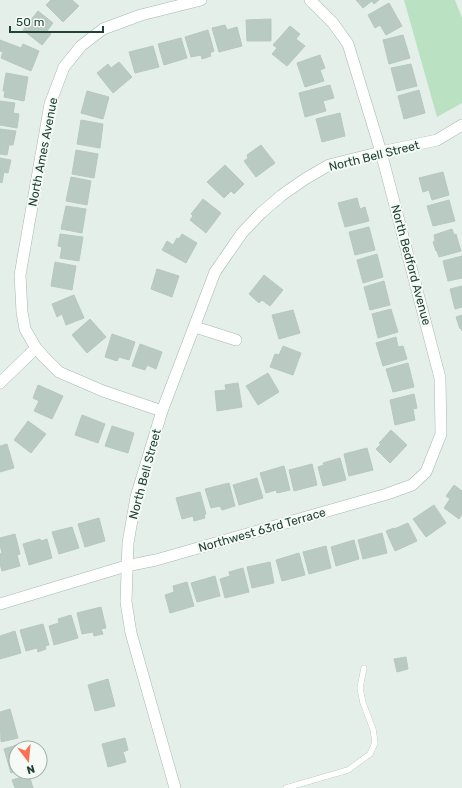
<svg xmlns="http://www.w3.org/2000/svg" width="462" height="788" font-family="Rubik,sans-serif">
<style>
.green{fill:#bbe1c3}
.building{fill:#b9cac2;stroke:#b6c9bf}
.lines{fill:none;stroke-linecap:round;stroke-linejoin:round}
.service-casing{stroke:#a6b8b0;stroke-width:6}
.minor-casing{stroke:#a6b8b0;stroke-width:12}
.service{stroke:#fff;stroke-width:5.5}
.minor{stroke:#fff;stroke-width:11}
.labels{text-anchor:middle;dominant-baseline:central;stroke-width:4;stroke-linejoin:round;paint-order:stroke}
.street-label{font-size:12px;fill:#214237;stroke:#f5faf7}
</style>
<rect width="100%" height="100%" fill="#e4efe9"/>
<!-- green -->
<polygon class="green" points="404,0 455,0 462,18 462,103 437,117"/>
<!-- building -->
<g class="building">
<polygon points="51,0 72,0 79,6 63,22 46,5"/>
<polygon points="356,0 379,0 374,4 372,1 363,8"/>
<polygon points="389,3 402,26 386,35 380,25 375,28 368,15"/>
<polygon points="38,11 53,23 47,31 51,34 42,45 23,30"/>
<polygon points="271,19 271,41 247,41 246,20"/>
<polygon points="225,25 227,30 237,27 242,46 219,52 212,28"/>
<polygon points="290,26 300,34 296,39 305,46 287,66 272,54 277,48 273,45"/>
<polygon points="208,30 214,51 210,53 211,56 202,59 201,55 191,57 185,37"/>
<polygon points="403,35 410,58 389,64 383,40"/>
<polygon points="181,38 187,58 164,65 158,44"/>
<polygon points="0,40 21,48 23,44 39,51 31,71 1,58 3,52 0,51"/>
<polygon points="153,46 159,67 135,73 129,52"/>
<polygon points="320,55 325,68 320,70 324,81 305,87 297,63"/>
<polygon points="119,62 132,77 113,93 97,73 108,64 111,68"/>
<polygon points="411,64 417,86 397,91 391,68"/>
<polygon points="6,73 28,77 24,101 4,97 5,91 3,91"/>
<polygon points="330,85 334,98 323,101 326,111 305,117 299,93"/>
<polygon points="419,90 425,113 404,119 398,96"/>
<polygon points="87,91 109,97 103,119 81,113"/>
<polygon points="0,101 15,103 13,113 19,114 17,128 0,125"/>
<polygon points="340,113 345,136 322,142 316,119"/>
<polygon points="81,120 103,124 100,148 77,144"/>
<polygon points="0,129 16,131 13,145 9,145 7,155 0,154"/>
<polygon points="261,145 275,163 256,177 244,161 248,158 247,155"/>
<polygon points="76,150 98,154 94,178 72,174"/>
<polygon points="0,158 11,160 8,173 4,172 2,183 0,182"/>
<polygon points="225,165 244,184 234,194 231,191 224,198 207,182"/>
<polygon points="443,172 449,195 432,200 429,190 423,192 419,178"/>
<polygon points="71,177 91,181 87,205 66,201"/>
<polygon points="357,198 360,209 365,207 369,221 345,227 338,203"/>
<polygon points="203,199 221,213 206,233 190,220 193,216 191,214"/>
<polygon points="449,200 455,221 433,226 427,206"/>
<polygon points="66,206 86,209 82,233 61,229"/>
<polygon points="369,227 375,250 355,255 349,232"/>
<polygon points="452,229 454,235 456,234 461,251 439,257 437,251 436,251 433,242 435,241 434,235"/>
<polygon points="60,234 83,237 79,261 60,258 62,247 58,246"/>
<polygon points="182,234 197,243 186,263 162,250 167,241 173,245 177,238 179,239"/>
<polygon points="377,254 383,277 363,283 357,260"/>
<polygon points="462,256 462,278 448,281 443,261"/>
<polygon points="55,262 76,266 72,290 51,286"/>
<polygon points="157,269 179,276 172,297 151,289"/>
<polygon points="264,275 283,290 270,306 262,300 259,303 249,294"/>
<polygon points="384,281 390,305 370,310 364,287"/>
<polygon points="462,286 462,307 455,309 450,289"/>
<polygon points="74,295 84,318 66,325 62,314 57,317 52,304"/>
<polygon points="391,309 398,332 378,338 372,314"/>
<polygon points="293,310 300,333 279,339 272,315"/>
<polygon points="462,315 462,331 461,328 460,329 456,317"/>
<polygon points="90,319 106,337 87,353 72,335"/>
<polygon points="112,334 135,342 129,360 119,357 117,361 105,357"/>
<polygon points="396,337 398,347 403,346 407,359 383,366 376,343"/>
<polygon points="140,344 162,352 156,369 147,365 145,370 132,366"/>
<polygon points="283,346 301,353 293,375 270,367 275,354 279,355"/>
<polygon points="408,363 414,387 393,392 386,369"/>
<polygon points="268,373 279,392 258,405 246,386"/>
<polygon points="238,383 242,407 217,411 215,391 226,390 225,385"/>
<polygon points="38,385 63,396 52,419 34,411 39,401 33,398"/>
<polygon points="414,394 417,408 413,409 415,420 395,425 390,400"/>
<polygon points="82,415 105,424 98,443 75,435"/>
<polygon points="28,421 46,434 31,453 14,440"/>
<polygon points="112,426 134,433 128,453 105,446"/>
<polygon points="391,430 407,445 390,463 376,449 381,444 379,443"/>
<polygon points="7,444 14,468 0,472 0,446"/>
<polygon points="367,448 373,470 349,476 344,454"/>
<polygon points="340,458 346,480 323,486 318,467 324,465 323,463"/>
<polygon points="312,464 317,485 294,491 289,470"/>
<polygon points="284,466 290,490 277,493 276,490 266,493 260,473"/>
<polygon points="257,478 263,498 239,505 233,485"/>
<polygon points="229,483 235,506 222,510 220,506 211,508 205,489"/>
<polygon points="454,485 462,491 462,514 459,519 444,508 450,499 446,496"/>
<polygon points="200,492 206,514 204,515 205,518 194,521 193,516 182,519 176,498"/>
<polygon points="434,505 446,523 426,537 413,519"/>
<polygon points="99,518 105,541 85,547 78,524"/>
<polygon points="408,523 417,541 395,551 386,531 394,528 394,529"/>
<polygon points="72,527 79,548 59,554 52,532"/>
<polygon points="382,533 387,553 363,559 358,540"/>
<polygon points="15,534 20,554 17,555 20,566 2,571 0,564 0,554 2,553 0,545 0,538"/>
<polygon points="40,539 41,541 47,539 52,558 29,565 23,544"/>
<polygon points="354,540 359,559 336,566 331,547"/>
<polygon points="326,546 331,568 309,574 303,552"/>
<polygon points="299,553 305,575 282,581 276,560"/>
<polygon points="270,562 274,583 252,588 247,567"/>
<polygon points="243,568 249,592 225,598 220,579 230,576 229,572"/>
<polygon points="215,576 220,596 197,602 191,583"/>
<polygon points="187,582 194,606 170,613 165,595 174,592 173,586"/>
<polygon points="101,607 106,628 101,629 103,634 94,636 93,632 82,634 77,613"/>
<polygon points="71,615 78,638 54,645 49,626 59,623 58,619"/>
<polygon points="43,624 49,645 45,646 46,649 38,652 37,648 26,651 20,630"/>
<polygon points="15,631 21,653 0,659 0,636"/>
<polygon points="406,657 408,669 397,672 394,659"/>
<polygon points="108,679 115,706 95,711 88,685"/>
<polygon points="10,709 18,738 1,742 0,712"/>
<polygon points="125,738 128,750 123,752 126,762 108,767 102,744"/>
<polygon points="20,744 21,748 16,748 16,771 11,773 4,749"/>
<polygon points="29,775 33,788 15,788 12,780"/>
</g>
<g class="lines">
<defs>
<polyline id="service" points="286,788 348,770 370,754 375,743 373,729 363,703 360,688 364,668"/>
<g id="minor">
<polyline points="195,327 236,340"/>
<polyline points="0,383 36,348"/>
<polyline points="162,411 103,391 59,372 44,357 36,348 25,329 22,312 20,275 50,104 64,67 81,46 103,29 141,15 201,0"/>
<polyline points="0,604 126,566 156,560 387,494 412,485 426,472 441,434 440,378 381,152 348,44 333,23 310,0"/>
<polyline points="175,788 131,633 126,602 128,543 136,497 162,411 215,272 226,256 242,233 261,213 282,195 305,179 329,165 381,152 437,140 462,125"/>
</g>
</defs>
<!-- service casing -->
<use href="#service" class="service-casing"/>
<!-- minor casing -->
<use href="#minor" class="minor-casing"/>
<!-- service -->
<use href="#service" class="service"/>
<!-- minor -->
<use href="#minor" class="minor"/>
</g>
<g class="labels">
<!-- street labels -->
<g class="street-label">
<text transform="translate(43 152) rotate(-79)">North Ames Avenue</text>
<text transform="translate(374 156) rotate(-14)">North Bell Street</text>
<text transform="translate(411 265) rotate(75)">North Bedford Avenue</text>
<text transform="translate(145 474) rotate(-75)">North Bell Street</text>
<text transform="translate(262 530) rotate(-16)">Northwest 63rd Terrace</text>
</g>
</g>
<!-- north arrow -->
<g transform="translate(28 760) rotate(164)"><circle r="19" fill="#f5faf7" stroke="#a0b0aa"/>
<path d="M0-3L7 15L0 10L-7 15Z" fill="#fd7054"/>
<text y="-6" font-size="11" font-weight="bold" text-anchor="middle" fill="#214237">N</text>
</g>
<!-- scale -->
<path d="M10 26v6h93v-6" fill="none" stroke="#214237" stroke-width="2"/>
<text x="16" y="26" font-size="12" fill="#214237" stroke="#f5faf7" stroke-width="3" paint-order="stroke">50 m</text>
</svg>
